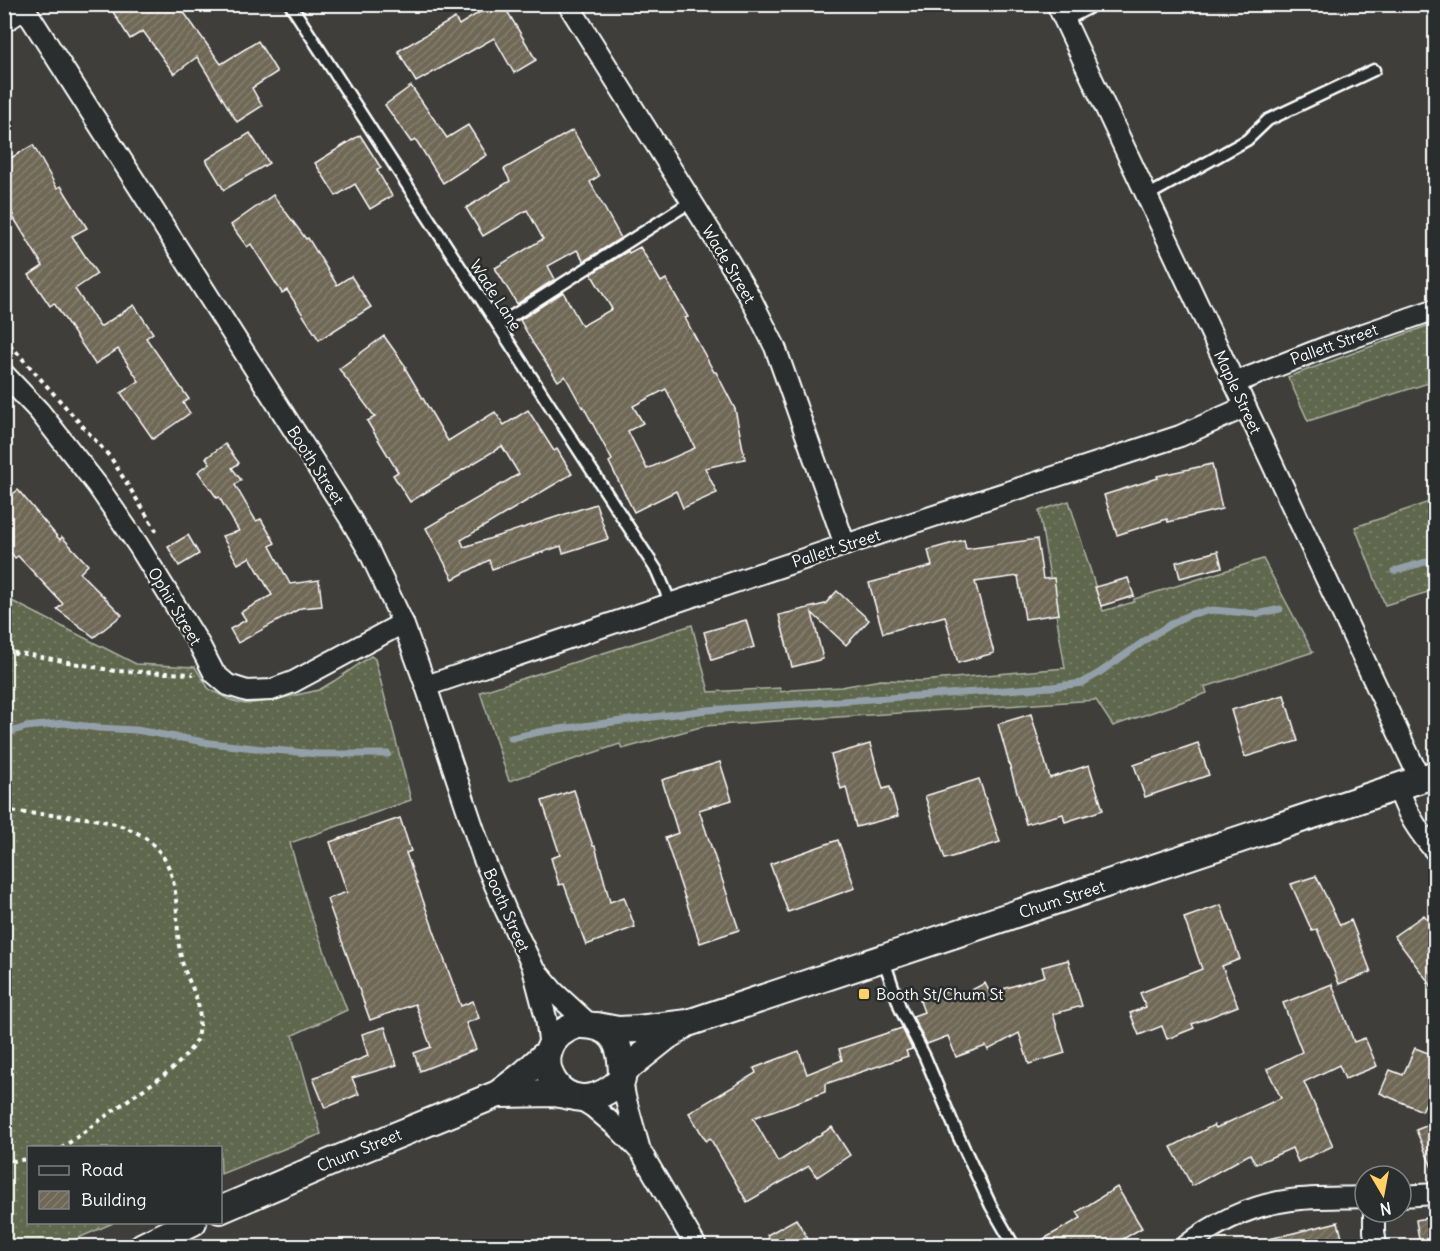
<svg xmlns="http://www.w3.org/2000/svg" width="1440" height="1251" font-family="Delius,sans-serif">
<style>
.grass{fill:url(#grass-dots);stroke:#aeb3a6;stroke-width:1.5}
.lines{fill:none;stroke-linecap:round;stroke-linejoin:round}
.stream{stroke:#94a0a9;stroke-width:7}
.building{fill:url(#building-hatch);stroke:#fff;stroke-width:1.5;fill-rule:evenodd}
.service-casing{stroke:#fff;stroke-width:15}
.minor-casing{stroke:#fff;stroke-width:24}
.tertiary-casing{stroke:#fff;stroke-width:30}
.path{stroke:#fff;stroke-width:4;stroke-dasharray:4.5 4.5;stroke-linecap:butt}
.service{stroke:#2a2d2e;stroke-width:10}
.minor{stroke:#2a2d2e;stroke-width:20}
.tertiary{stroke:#2a2d2e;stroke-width:26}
.poi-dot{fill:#ffd166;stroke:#2a2d2e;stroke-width:2}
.labels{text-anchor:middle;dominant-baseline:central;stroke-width:5;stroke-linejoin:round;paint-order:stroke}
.street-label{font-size:16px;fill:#fff;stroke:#2a2d2e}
.poi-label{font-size:16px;fill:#fff;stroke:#2a2d2e;text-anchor:start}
</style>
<defs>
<pattern id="grass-dots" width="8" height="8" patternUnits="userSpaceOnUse" patternTransform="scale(1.5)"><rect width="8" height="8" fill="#5e674d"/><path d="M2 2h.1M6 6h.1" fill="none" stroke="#767e68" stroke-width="1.8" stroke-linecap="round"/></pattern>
<pattern id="building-hatch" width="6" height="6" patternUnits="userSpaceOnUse" patternTransform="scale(1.5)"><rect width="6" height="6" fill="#6f6757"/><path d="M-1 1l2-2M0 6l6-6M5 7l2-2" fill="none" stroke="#857e70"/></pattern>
</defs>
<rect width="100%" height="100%" fill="#3f3e3a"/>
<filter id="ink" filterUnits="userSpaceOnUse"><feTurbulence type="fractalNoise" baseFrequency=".0167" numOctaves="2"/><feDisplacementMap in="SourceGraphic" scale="12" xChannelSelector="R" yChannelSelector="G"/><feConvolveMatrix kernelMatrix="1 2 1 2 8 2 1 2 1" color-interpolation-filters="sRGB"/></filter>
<g filter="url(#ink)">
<!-- grass -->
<g class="grass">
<polygon points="1435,323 1435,381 1308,421 1288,377"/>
<polygon points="1435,500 1435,590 1385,605 1355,527"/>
<polygon points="1069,501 1103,611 1134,602 1134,599 1263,559 1313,652 1205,687 1207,693 1113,726 1096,700 704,726 622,749 620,744 509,781 480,692 692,625 709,692 780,688 781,692 792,690 841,687 881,680 921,681 1065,668 1039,511"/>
<polygon points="4,597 136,664 195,667 209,689 230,700 245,704 269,701 319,690 334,681 371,656 375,659 411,800 290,843 310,913 347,1010 293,1035 321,1134 221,1174 220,1148 28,1148 28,1222 113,1223 60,1246 5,1246"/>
</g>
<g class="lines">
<!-- stream -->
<g class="stream">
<polyline points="1394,571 1436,559"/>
<polyline points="4,734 26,727 64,723 98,728 136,730 210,743 263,749 318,754 388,754"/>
<polyline points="511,738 544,731 707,710 1052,687 1082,683 1099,673 1150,637 1171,624 1191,614 1213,610 1257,614 1280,609"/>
</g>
</g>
<!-- building -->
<g class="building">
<polygon points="108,4 178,4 221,64 258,41 277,72 252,88 262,106 237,122 197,57 174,74 143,31 130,39"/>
<polygon points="493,4 503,4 536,60 514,73 494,38 416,82 398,51 455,18 459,25"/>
<polygon points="411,86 447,138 468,125 487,155 443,183 416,140 411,142 385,105"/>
<polygon points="573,130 599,176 590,182 621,238 584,261 577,250 548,266 555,279 517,304 495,268 543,239 527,210 483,236 466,208 510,181 504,169"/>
<polygon points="250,133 269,163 224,190 206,160"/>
<polygon points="360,135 381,168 377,170 392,196 370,209 355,184 336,196 315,163"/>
<polygon points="33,145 57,188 61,186 87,228 72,236 97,274 75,289 100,327 134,305 153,333 146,338 189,399 183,403 190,413 153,439 121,393 139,381 118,349 95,364 54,303 50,306 29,275 43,266 12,215 13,215 4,199 4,162"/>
<polygon points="273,195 306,239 308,238 337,285 351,276 371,307 319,340 287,290 282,293 251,244 247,247 231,225"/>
<path d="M 640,247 L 661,282 L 666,279 L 688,317 L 685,318 L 714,372 L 716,372 L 735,409 L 745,459 L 705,468 L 717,493 L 683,508 L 676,491 L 634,512 L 609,462 L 612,460 L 583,406 L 582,407 L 565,376 L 558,381 L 534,345 L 520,320 L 563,292 L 582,326 L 612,309 L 591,274 L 628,251 L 629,253 ZM 666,389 L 695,448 L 647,469 L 628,431 L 643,423 L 633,406 Z"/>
<polygon points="384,336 406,367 405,368 448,441 495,412 504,425 528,410 554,451 557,449 572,474 461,540 464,547 596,504 608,539 563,553 561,546 492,569 489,560 453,579 426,528 519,474 502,446 410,502 393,475 398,472 367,421 375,417 339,369"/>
<polygon points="225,444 239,463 232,468 241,480 235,485 256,521 261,519 275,543 270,546 290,584 319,580 322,606 301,608 238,643 230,629 246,620 241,612 272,595 250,557 238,564 222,536 239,531 219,497 217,498 198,472 210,463 206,458"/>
<polygon points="1212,464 1222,509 1168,522 1167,519 1117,535 1104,495 1158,478 1157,476"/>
<polygon points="18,490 60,540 62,537 88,565 80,573 122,615 94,637 57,609 63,604 18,556 15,558 4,544 4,501"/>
<polygon points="188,535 199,554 179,566 168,547"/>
<polygon points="1037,539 1043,579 1054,578 1059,614 1025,619 1018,576 975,582 994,653 958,663 945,616 883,633 869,583 932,566 928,550 964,540 966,549"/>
<polygon points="1218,551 1222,567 1180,578 1176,562"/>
<polygon points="1128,578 1134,596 1101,606 1095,587"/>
<polygon points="837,591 869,620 846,645 812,613 823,659 792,667 779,615 825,604"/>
<polygon points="746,620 754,647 712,660 704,632"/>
<polygon points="1284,695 1298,741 1245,757 1231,710"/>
<polygon points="1031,714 1050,778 1089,765 1103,810 1065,822 1063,814 1026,824 998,724"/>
<polygon points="1198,743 1209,775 1145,797 1134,765"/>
<polygon points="870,744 883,789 890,787 898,816 856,827 846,787 841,789 831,755"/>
<polygon points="720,762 732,800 699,810 739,930 700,943 665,838 678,833 662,780"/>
<polygon points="979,779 1000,842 945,859 925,796"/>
<polygon points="574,790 593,846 595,846 610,902 624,897 635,927 586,945 564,884 559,885 551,858 560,855 542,801"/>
<polygon points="400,818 411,851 406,853 461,1006 473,1001 479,1018 466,1023 476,1049 420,1071 414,1053 431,1047 415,1004 370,1020 327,899 347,892 330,842"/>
<polygon points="838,840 855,888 788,912 770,864"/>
<polygon points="1316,876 1340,925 1351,920 1371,972 1339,984 1317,929 1312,931 1291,884"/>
<polygon points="1221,905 1240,959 1222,966 1238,1006 1192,1024 1194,1028 1167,1039 1162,1026 1139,1035 1130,1013 1146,1007 1140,993 1202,969 1184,918"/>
<polygon points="1424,915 1436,931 1436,992 1394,936"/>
<polygon points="1068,960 1082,1006 1053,1014 1065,1053 1029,1064 1019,1033 988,1050 986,1046 956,1057 948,1036 927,1044 914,1019 913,1016 924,1012 920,1001 951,990 955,999 985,983 990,993 1045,976 1042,967"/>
<polygon points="1332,984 1354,1042 1365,1038 1377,1066 1345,1079 1339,1065 1304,1082 1333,1146 1298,1162 1292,1148 1256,1164 1250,1154 1192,1186 1171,1147 1214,1125 1216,1128 1281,1098 1267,1069 1302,1052 1283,1003"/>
<polygon points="385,1027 397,1065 352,1078 359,1094 325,1108 313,1078 368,1056 362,1034"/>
<polygon points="902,1028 912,1049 906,1051 908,1056 825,1084 825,1092 753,1118 778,1162 832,1127 850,1155 817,1177 809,1166 747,1202 710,1138 706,1141 689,1113 756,1073 754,1068 799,1051 807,1074 842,1060 839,1049"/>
<polygon points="1415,1048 1436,1056 1436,1081 1422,1111 1380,1093 1390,1070 1403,1075"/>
<polygon points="1436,1122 1436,1177 1416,1130"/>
<polygon points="1117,1187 1142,1228 1111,1246 1031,1246 1081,1218 1077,1212"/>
<polygon points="1436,1216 1436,1246 1420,1246 1416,1220"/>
<polygon points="796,1219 812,1246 774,1246 767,1235"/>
<polygon points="1338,1222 1344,1246 1265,1246 1265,1240"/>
</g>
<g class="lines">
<defs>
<g id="service">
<polyline points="290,4 657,571 671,604"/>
<polyline points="1147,196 1247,140 1268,120 1374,70"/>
<polyline points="498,325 692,201"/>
<polyline points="883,958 901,1010 925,1057 957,1133 991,1206 1014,1246"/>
</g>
<g id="minor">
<polyline points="22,4 348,515 369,551 403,623 426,686 483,857 506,911 532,965 546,1018 550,1047"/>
<polyline points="568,4 722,250 751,299 775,347 845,545"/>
<polyline points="1057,4 1420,779"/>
<polyline points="1063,16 1086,4"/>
<polyline points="4,22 24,9"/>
<polyline points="4,374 39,411 97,485 138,545 199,644 214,673 228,685 247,691 271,690 293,682 403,623"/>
<polyline points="1234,383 1326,347 1436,309"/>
<polyline points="426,686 845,545 1180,436 1245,407"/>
<path d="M 1398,787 C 1407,814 1417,830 1436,852"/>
<polyline points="537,972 553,991 590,1025"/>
<polyline points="622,1079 625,1097 639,1147"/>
<polyline points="580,1099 593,1107 620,1130 641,1152 696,1246"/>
<polyline points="1401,1196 1436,1194"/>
<polyline points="1374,1212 1374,1231 1376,1246"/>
<path d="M 1186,1246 C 1216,1222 1252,1205 1291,1200 C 1315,1197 1340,1198 1365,1197"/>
</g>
<g id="tertiary">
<path d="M 577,1025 C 616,1023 622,1046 622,1079 C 564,1137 513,1046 577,1025 Z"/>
<polyline points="597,1026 618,1030 638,1029 688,1023 1436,774"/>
<polyline points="622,1072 666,1037 683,1026"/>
<polyline points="498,1094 555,1093 570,1096"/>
<polyline points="220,1210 343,1157 498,1094 524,1074 549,1051"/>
<polyline points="143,1246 193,1222"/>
</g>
</defs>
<!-- service casing -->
<use href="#service" class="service-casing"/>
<!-- minor casing -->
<use href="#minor" class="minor-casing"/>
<!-- tertiary casing -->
<use href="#tertiary" class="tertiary-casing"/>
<!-- path -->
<g class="path">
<polyline points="4,338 111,458 157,532"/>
<polyline points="4,652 26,654 115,671 193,674"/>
<path d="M 4,810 C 59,820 147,807 170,871 C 180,898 175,929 181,957 C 186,983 203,997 199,1026 C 198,1031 198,1036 196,1040 C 183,1066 155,1081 132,1097 C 109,1114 85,1131 62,1148"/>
<polyline points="4,1155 14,1161 28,1159"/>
</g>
<!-- service -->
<use href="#service" class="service"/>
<!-- minor -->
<use href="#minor" class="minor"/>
<!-- tertiary -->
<use href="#tertiary" class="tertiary"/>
</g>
</g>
<!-- markers -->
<rect class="poi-dot" x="858" y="988" width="12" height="12" rx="3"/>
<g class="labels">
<!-- street labels -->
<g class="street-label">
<text transform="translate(729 264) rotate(59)">Wade Street</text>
<text transform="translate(496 295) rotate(57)">Wade Lane</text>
<text transform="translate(1334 344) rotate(-20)">Pallett Street</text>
<text transform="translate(1238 392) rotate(65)">Maple Street</text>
<text transform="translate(316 465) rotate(57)">Booth Street</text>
<text transform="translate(836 548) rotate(-18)">Pallett Street</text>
<text transform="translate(175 606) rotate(59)">Ophir Street</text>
<text transform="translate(1062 899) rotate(-18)">Chum Street</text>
<text transform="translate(507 910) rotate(66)">Booth Street</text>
<text transform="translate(359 1150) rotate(-22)">Chum Street</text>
</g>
<!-- poi labels -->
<g class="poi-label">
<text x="876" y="994">Booth St/Chum St</text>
</g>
</g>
<!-- margin -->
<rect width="1440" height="1251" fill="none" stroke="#2a2d2e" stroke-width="24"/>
<rect x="12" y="12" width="1416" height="1227" fill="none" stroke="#fff" stroke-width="2" filter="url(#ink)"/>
<!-- legend -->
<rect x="27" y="1146" width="195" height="78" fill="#2a2d2e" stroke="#7f8182" stroke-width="1.5"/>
<rect x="39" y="1166" width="30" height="9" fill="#2a2d2e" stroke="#7f8182" stroke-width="1.5"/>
<text x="81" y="1176" font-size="18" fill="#ffffff">Road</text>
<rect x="39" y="1191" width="30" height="18" fill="url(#building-hatch)" stroke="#7f8182" stroke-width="1.5"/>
<text x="81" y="1206" font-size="18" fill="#ffffff">Building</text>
<!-- north arrow -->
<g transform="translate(1383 1194) rotate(170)"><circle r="28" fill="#2a2d2e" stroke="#7f8182" stroke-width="1.5"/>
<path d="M0-4.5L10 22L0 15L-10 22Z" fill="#ffd166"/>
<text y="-9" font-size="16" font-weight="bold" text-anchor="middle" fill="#ffffff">N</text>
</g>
</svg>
